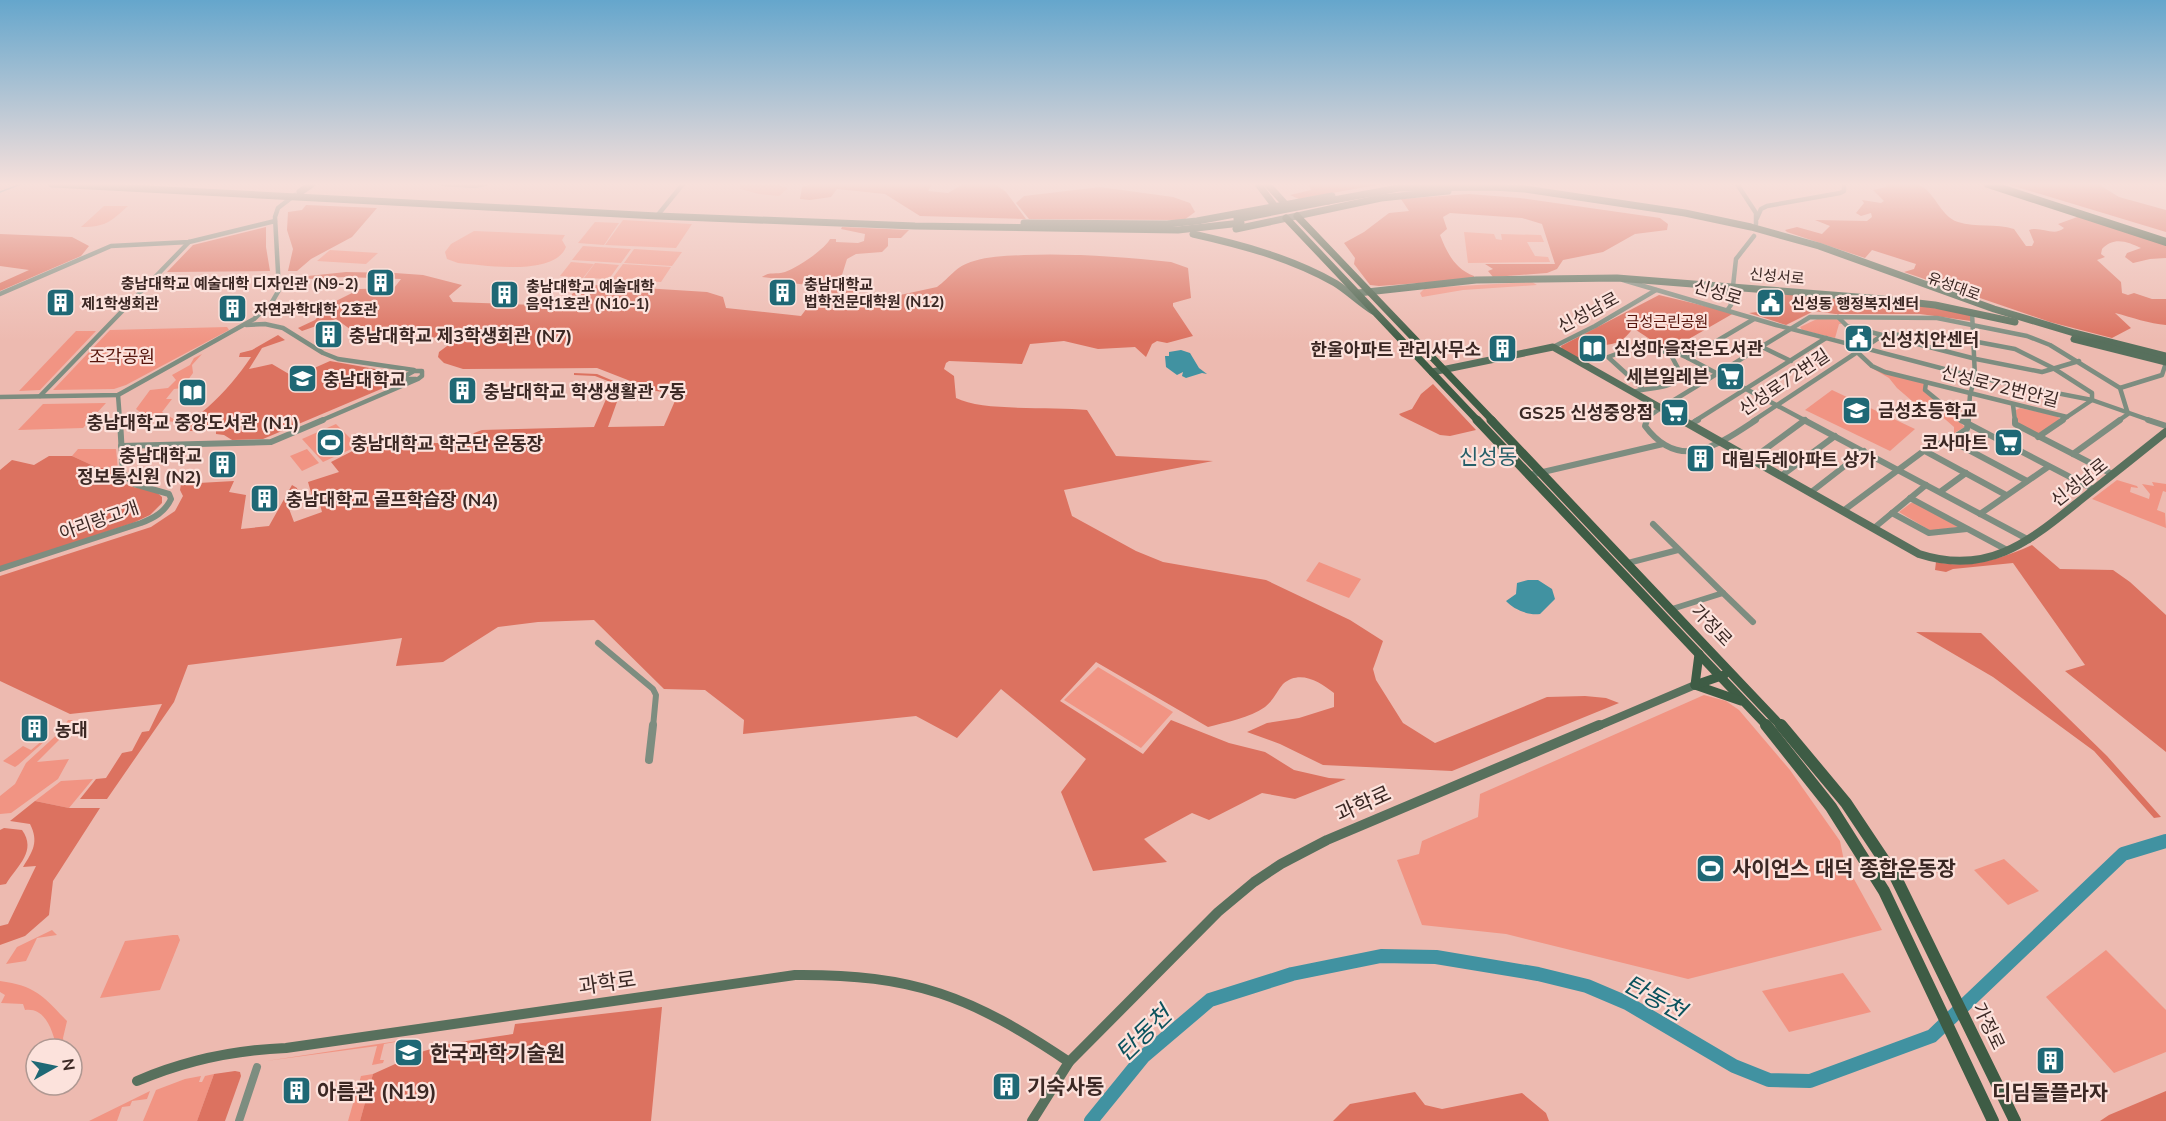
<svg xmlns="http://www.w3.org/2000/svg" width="2166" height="1121" font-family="Mulish,'Noto Sans KR',sans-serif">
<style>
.green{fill:#f19483}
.forest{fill:#dc7260}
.water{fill:#4192a1}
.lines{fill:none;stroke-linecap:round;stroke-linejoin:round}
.stream{stroke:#4192a1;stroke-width:1.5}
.river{stroke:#4192a1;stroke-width:14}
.street-far2{stroke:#7d8d80;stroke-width:4.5}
.street-far1{stroke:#7d8d80;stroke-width:6}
.street{stroke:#7d8d80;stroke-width:8}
.secondary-far2{stroke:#58705d;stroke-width:7}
.secondary-far1{stroke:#58705d;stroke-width:8}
.secondary{stroke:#58705d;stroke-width:10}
.primary-far2{stroke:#3e5c45;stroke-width:7}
.primary-far1{stroke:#3e5c45;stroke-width:9}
.primary{stroke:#3e5c45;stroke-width:12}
.highway{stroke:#274a30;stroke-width:8}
.secondary-bridge{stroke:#58705d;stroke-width:7}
.labels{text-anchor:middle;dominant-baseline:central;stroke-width:4.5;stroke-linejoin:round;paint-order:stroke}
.far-street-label{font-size:15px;fill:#3b2824;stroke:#fce2dc}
.far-poi-label{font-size:15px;font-weight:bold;fill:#3b2824;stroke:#fce2dc;text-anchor:start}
.far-park-label{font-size:15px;fill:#57140b;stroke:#fce2dc}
.street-label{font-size:18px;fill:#3b2824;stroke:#fce2dc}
.poi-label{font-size:18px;font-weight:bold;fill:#3b2824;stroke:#fce2dc;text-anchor:start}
.park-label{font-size:18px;fill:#57140b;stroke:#fce2dc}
.quarter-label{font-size:21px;fill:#275f69;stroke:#fce2dc}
.near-street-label{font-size:21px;fill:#3b2824;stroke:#fce2dc}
.near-poi-label{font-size:21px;font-weight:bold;fill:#3b2824;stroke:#fce2dc;text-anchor:start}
.near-water-label{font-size:24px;font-style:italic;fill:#0a525d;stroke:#fce2dc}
</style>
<rect width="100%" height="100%" fill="#edbab0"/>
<!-- green -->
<g class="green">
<polygon points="740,184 775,184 788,188 779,196 759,194 740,189"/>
<path d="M 104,206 L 128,206 C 110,222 106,227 81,227 Z"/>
<polygon points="623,220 691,224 692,224 676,248 605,245"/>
<polygon points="595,222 619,223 604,245 578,243"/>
<path d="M 474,231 L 565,235 L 562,240 L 566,247 C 554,277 484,265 458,263 L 447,259 L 445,252 L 451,244 Z"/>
<polygon points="1464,232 1494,234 1496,239 1502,240 1501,234 1541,235 1544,242 1527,242 1535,256 1548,257 1550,262 1468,263"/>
<polygon points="583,246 631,249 621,263 572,260"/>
<polygon points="634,249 682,252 672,266 624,263"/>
<polygon points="330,250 378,253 366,264 317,261"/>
<polygon points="571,262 594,264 583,278 560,276"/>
<polygon points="595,263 619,265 609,279 584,278"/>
<polygon points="623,264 671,267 661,282 612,279"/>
<polygon points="1532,282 1537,285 1463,290 1422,297 1420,293 1425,288"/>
<polygon points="1817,319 1838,319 1842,324 1839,324 1835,338 1802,330 1800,327"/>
<polygon points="227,327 229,330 126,385 114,389 53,390 110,330"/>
<polygon points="76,331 96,331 40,390 19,391"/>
<path d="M 202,354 L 192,365 L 193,373 L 182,388 L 174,389 L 166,399 L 172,399 L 162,412 L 177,421 C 167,424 157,416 147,419 C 142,421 139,426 135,428 L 144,415 L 136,409 L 150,390 L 168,388 L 176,380 L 172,375 L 190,365 L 194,358 Z"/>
<polygon points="1870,367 1921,382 1924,384 1924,390 1965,427 1954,433 1954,427 1938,413 1925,412 1897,388 1889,378"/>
<polygon points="1832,390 1915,429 1890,451 1805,410"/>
<polygon points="106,403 83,428 18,430 43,404"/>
<polygon points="2020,408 2057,416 2060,419 2039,434 2017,424 2016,410"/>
<polygon points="336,424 358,446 323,462 302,439"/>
<polygon points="78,449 116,449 118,470 96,467 72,456"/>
<polygon points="307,449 319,463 302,471 290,456"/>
<polygon points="2117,480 2137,486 2138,488 2131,487 2130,492 2149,499 2150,494 2142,484 2154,486 2152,482 2166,484 2166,492 2163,491 2157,510 2165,513 2166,528 2092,499"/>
<polygon points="1911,503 1915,503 1958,527 1931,531 1899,512"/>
<polygon points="1319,562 1361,579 1349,598 1306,581"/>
<polygon points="1098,667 1173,712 1141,748 1064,700"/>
<polygon points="1704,695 1726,701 1739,710 1790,770 1840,841 1844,861 1882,930 1688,979 1506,934 1422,925 1397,860 1419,854 1422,841 1478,817 1480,794"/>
<polygon points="68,720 73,720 63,736 37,762 69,759 58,779 11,813 0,814 0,796 15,784 26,763 62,730"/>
<polygon points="43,740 46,740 18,765 15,767 3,761 23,746 31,750"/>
<polygon points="93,779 69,808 35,801 61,781"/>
<polygon points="2004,859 2039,891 2008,905 1974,870"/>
<polygon points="52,930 57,935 37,938 26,961 6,964 17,947"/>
<polygon points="173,935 178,935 180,940 160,990 100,998 125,941"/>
<polygon points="2106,950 2166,1010 2166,1052 2114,1073 2046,997"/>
<polygon points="1843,973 1871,1012 1789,1032 1762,991"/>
<path d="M 0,981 C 36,986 43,996 67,1021 L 63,1038 L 65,1049 L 57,1049 C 53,1032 46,1007 25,1010 L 23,1004 L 1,1003 L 5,995 L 0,992 Z"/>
<polygon points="411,1039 384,1044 380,1060 384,1060 383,1063 372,1065 377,1046 266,1061"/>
<polygon points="214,1074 197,1121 143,1121 156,1090 185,1079 201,1076 199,1082 202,1082 205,1076"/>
<polygon points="373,1074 360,1121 348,1121 361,1076"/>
<polygon points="150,1091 147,1099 132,1101 130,1106 122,1107 117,1121 89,1121"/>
</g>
<!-- forest -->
<g class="forest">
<polygon points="813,184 932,184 928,191 948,193 963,184 995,184 1006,192 1026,219 920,216 885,194 837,189 831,197 810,200 800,199 802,187"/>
<polygon points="1308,184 1382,184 1299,199 1290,195 1311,190"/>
<path d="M 1887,184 C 1896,184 1908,182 1916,184 C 1935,189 1939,216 1958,222 C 1976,228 1996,223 2014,229 L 2026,246 L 2032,246 L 2034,242 L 2029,230 C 2041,226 2054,237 2064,228 L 2058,224 L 2080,216 L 2166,245 L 2166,258 L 2150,259 L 2133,263 L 2125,257 L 2127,253 L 2141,248 C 2128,242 2114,236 2102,249 L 2101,254 L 2105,257 L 2097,260 L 2121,282 L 2122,293 L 2128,295 L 2134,293 L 2152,299 L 2166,299 L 2166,325 C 2150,324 2131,317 2115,313 L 2131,328 L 2112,338 L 2050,322 L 1904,272 L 1914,269 L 1916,264 L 1872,250 L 1865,258 L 1787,232 L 1785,230 L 1797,227 L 1822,234 L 1830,226 L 1815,220 L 1867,221 L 1872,217 L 1871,213 L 1861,216 L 1856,213 L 1864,203 L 1862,200 L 1881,203 L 1884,201 L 1873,190 L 1886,187 Z"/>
<polygon points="2007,184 2098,184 2119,197 2166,210 2166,232"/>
<polygon points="1100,187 1173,197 1190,203 1195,212 1184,220 1029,219 1016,203 1024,196"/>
<path d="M 1469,194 L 1520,198 L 1660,218 L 1668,224 L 1667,230 L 1635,234 L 1603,252 L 1563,260 L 1557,269 L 1547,273 L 1493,277 L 1488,271 L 1493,269 L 1485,264 L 1555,264 L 1542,224 L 1522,218 L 1450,213 L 1443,217 L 1447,229 L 1440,235 C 1447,253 1455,269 1474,276 L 1474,279 L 1379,286 L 1370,285 L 1354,264 L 1355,258 L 1344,243 L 1364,232 L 1389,213 L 1409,211 L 1401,199 Z"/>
<polygon points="306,205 377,208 352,237 311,259 297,271 288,271 293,249 287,230 288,212 302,210"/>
<polygon points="266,227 266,247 270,271 167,272 193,245"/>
<path d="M 842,227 L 909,230 L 901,238 L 888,238 L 888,246 L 882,252 L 856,254 L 847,259 L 842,275 L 847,280 L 859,284 L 859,296 L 863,303 L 937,287 C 951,277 955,266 974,261 C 990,256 1007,256 1024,255 C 1073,253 1122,257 1171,262 L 1188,268 L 1191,298 L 1173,303 L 1173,306 L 1193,336 L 1167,343 L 1157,341 L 1152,344 L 1146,357 L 1135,347 L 1098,349 L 1064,341 L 1030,344 L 1022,364 L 949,361 L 946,363 L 944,369 L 954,376 L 956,398 C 983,412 1053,406 1087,410 L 1116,456 L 1213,461 L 1064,490 L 1072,516 L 1136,551 L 1163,562 L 1266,580 L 1350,620 L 1383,641 L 1373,669 L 1376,680 L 1403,723 L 1435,743 L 1547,697 L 1585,696 L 1606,698 L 1619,703 L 1452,771 L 1323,765 L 1280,744 L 1247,732 L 1267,723 L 1299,718 L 1334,707 L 1334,693 C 1320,682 1300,669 1283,684 C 1277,691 1273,701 1265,707 C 1250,718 1226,722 1208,727 L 1096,662 L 1060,701 L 1143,754 L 1171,720 L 1229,743 L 1265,752 L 1294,770 L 1329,778 L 1346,779 L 1295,799 L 1262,793 L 1209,820 L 1192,813 L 1144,839 L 1167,862 L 1093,871 L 1061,792 L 1086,759 L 1001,689 L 957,738 L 916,716 L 743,734 L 744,720 L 705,690 L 664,689 L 594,620 L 538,622 L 498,627 L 443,662 L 396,666 L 402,638 L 188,665 L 174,702 L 107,799 L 80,799 L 96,779 L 106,778 L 122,753 L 132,751 L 142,732 L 149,731 L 162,704 L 70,714 L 0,681 L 0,576 L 151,527 L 175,511 L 183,496 L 180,490 L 181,484 L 234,481 L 229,492 L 246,495 L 241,529 L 269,526 L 292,485 L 297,488 L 300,500 L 288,506 L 294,522 L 322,512 L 318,497 L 312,496 L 308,482 L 339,472 L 331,462 L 372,441 L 377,451 L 432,443 L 466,443 L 474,433 L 482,430 L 594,427 L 613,383 L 595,376 L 574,375 L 574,373 L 597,374 L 623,385 L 608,427 L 664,426 L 678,394 L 656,391 L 597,368 L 463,369 L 444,363 L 438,357 L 439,352 L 451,343 L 402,327 L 387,330 L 368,342 L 336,319 L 302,331 L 298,328 L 315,320 L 328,305 L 360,289 L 394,288 L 401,279 L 345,277 L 288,280 L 289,278 L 346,272 L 395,273 L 423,275 L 462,285 L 449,296 L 453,302 L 564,306 L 573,293 L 532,290 L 580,284 L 707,292 L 723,297 L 726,308 L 801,316 L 810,304 L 818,301 L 819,295 L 810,292 L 809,285 L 781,282 L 779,279 L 762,277 C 770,271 776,275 785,272 C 797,268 824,250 830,239 L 836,239 L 836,242 L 858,243 L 864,241 L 865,234 L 841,229 Z"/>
<polygon points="0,234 72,237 89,246 81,256 0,291 0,283 29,270 0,266"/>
<polygon points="1762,293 1895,302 1966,313 1971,316 1971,321 1920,314 1835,314 1814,311 1786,325 1749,313 1783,309 1778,295"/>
<path d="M 1659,295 L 1734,313 L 1668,351 L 1633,328 C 1624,341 1615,346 1598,345 L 1596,351 L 1604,359 L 1587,364 L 1562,350 L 1561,346 Z"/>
<path d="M 278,335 L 285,340 L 262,348 L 249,369 L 272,364 L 294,377 L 330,361 L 381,370 L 383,377 L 393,384 L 263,439 L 232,440 L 224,435 L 216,434 L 216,431 L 178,431 C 186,421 198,416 208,407 C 224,393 239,375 251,357 L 239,357 L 240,353 L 252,350 Z"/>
<polygon points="1433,384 1476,430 1450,436 1440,435 1401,416 1399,414 1412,409 1421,394"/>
<path d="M 49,456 L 72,456 L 96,467 L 118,470 C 119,494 151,484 162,497 L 162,503 L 150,515 L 133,523 L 0,567 L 0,470 L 12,460 L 34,465 Z"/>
<path d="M 2032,545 L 2060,569 L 2113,570 L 2130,582 L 2166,615 L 2166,752 L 2065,671 L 2085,665 L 2013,563 L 1953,569 L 1946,572 L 1935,570 L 1936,562 C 1970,569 2001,559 2032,545 Z"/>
<polygon points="1916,632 1981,633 2107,756 2161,817 2154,818 2094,751 1993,677"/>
<path d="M 35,801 L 69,808 L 100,808 L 53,881 L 49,915 L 25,936 L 0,945 L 0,926 L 8,924 L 36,866 L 23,867 C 33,851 39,842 30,824 L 10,821 Z"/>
<path d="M 4,828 L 22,830 C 37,851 18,865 6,884 L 0,885 L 0,830 Z"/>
<polygon points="662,1007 651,1121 360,1121 373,1074 424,1051 453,1043 513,1034 515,1024"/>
<polygon points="235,1071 240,1072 241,1076 225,1121 197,1121 214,1074"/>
<polygon points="2166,1091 2166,1121 2100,1121 2109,1115"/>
<polygon points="1415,1092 1425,1105 1442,1109 1522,1093 1546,1113 1549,1121 1333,1121 1350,1104"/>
</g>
<!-- water -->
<g class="water">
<polygon points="1181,350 1190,353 1199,368 1207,374 1202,373 1186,378 1182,376 1183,372 1177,375 1166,367 1165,356 1169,356 1169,352"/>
<path d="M 1528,580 L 1538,580 L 1552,589 L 1555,599 L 1540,614 C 1529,616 1513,609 1506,601 L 1516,594 L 1517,583 Z"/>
</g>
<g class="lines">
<!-- stream -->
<polyline class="stream" points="0,192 21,184"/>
<!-- river -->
<polyline class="river" points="1091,1121 1143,1057 1210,1000 1292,974 1381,956 1436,957 1538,974 1587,986 1627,1003 1734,1066 1769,1080 1810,1081 1932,1036 2123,854 2166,841"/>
<!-- street-far2 -->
<g class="street-far2">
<polyline points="442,184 475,186 485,184"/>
<polyline points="1737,184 1756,213 1756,224"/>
<polyline points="657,216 683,184"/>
<polyline points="1757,218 1761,209 1767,206 1840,193 1844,191 1844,184"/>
<polyline points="1623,280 1776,325 1975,377 2092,400 2152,421"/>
<polyline points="0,294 111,246 189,242 275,221"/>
<polyline points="1728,309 1731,305 1727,291 1733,286 1736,259 1754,236"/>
<polyline points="1838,317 1847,326 1976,359 2042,372 2079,361"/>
<polyline points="246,325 265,324 283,328 323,353 338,359 414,370"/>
<polyline points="1760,346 1791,361"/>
<polyline points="1553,347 1595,326 1656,290"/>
<polyline points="1856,351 1872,366 1885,372 2067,417"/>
<polyline points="1688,358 1806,421"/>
<polyline points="1926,383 1925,390 1963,421"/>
<polyline points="1642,388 1608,357 1650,342 1672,357"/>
<polyline points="2120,388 2162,375 2166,363"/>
<path d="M 1633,392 C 1649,387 1667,390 1680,378 L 1680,372 L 1672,357 L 1679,354 L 1688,358 L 1754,319"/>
<polyline points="118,395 120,421"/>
<polyline points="40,396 189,242"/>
<polyline points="0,397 118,395 254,319 272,302 279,290 275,217 278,208 295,195"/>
<polyline points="2013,405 2015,421"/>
<polyline points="320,421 418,379 422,376 422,371 414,371 405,376 407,379 416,379"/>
<polyline points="1647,421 1648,417 1661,408 1810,317 1937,318 2027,336 2050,345 2120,388 2128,414 2118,421"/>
<polyline points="1695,421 1826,338"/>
<polyline points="1753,421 1883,335 1935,334 2015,349 2053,368 2092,393 2092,400 2061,421"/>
<polyline points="1968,421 1970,395 1975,377 1972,312"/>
</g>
<!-- street-far1 -->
<g class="street-far1">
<path d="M 1647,420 L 1645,426 C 1680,473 1718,445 1756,420"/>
<polyline points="1804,420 2029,540"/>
<polyline points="1961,420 2093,489"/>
<polyline points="2015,420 2015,424 2112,474"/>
<polyline points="2148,420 2166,426"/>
<polyline points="1691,424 1698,420"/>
<polyline points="2038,437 2063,420"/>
<polyline points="1950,440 2027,481"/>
<polyline points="121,446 271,442 323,420"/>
<polyline points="1925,451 2006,495"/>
<polyline points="2073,454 2120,420"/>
<polyline points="1752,459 1805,420"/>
<polyline points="1530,475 1663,444"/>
<polyline points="1781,476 1835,436"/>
<polyline points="1940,492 1966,473"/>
<polyline points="1810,493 1864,451"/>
<polyline points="1910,498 2007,550"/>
<polyline points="1843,511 1929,447 1950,440 1967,429 1968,420"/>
<polyline points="1892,513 1929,533 1967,529"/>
<polyline points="1980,514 2048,467"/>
<polyline points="1653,524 1723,593 1672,609"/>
<polyline points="1874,528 1926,485"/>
<polyline points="1628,563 1678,550"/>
<path d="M 0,569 L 141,523 C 154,518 165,512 171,499 L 169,494 L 134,484 L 123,473 L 120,420"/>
<polyline points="1723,593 1753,622"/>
<polyline points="598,643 653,689 656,695 653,727"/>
</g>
<!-- street -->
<g class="street">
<polyline points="649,760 653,725"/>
<polyline points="239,1121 257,1067"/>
</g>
<!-- secondary-far2 -->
<g class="secondary-far2">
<polyline points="52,184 657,216 915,226 1178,230 1241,223"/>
<polyline points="1258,184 1277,209"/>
<polyline points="1267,184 1288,207"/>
<polyline points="300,192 312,184"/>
<polyline points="1328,201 1399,188 1492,187 1525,189 1685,213 1751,227 1819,246 1994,309 2074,333 2166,356"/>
<polyline points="1024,223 1167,224 1197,221 1332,196"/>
<polyline points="1236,229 1381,198 1448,191"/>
<path d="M 1193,234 C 1242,245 1291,258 1335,283 C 1348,291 1360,303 1373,311"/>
<polyline points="1358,293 1476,280 1617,278 1883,299 1935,305 2015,322"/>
<polyline points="2074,339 2166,362"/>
<polyline points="1432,372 1553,347 1684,421"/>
</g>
<!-- secondary-far1 -->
<g class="secondary-far1">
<path d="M 1682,420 L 1919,554 C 1990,577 2032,539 2083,498 C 2111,476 2138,454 2166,432"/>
<polyline points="1596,727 1695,685"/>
</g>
<!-- secondary -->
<g class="secondary">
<path d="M 137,1081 C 186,1060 233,1050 286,1048 L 795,975 C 914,974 971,996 1069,1062"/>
<polyline points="1032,1121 1069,1062 1218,912 1254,882 1281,864 1327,840 1599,725"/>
</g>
<!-- primary-far2 -->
<g class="primary-far2">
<polyline points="1297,216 1493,421"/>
<polyline points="1286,218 1478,421"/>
</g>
<!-- primary-far1 -->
<g class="primary-far1">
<polyline points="1477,420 1768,727"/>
<polyline points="1491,420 1782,727"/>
<polyline points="1695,685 1741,701"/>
<polyline points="1695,685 1724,675"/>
<polyline points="1695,685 1699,654"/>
</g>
<!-- primary -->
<g class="primary">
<polyline points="1766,725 1831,807 1884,891 1993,1121"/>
<polyline points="1781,725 1846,803 1896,878 2015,1121"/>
</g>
<!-- highway -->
<polyline class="highway" points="1988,184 2166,242"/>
<!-- secondary-bridge -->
<polyline class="secondary-bridge" points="1237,219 1328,201"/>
</g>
<!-- sky -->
<linearGradient id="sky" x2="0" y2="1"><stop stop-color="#65a6cc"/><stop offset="0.54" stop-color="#f7e0db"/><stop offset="1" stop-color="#f7e0db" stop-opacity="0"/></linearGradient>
<rect width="2166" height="341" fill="url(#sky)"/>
<!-- icons -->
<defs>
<symbol id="building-square" viewBox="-11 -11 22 22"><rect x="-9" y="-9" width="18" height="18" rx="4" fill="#1f6875" stroke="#fce2dc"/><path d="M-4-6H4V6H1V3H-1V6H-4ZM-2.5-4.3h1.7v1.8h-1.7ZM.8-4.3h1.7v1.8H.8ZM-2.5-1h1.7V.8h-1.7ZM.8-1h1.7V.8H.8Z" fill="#fff"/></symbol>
<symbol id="civic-square" viewBox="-11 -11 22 22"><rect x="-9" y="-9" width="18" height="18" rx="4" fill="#1f6875" stroke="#fce2dc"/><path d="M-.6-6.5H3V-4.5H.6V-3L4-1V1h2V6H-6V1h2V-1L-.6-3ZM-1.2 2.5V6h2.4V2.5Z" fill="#fff"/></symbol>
<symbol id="library-square" viewBox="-11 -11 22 22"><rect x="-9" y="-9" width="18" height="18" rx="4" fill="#1f6875" stroke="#fce2dc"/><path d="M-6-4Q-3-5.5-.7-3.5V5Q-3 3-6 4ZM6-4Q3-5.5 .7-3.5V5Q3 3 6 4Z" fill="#fff"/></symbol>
<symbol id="supermarket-square" viewBox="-11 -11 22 22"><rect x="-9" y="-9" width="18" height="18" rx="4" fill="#1f6875" stroke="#fce2dc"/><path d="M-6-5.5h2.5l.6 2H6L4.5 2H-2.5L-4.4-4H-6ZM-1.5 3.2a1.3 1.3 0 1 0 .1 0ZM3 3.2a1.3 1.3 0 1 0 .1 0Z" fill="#fff"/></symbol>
<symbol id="university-square" viewBox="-11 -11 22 22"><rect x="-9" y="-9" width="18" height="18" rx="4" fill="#1f6875" stroke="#fce2dc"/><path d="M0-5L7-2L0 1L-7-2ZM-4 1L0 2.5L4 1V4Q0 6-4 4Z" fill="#fff"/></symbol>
<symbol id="school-square" viewBox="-11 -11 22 22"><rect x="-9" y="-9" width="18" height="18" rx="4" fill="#1f6875" stroke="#fce2dc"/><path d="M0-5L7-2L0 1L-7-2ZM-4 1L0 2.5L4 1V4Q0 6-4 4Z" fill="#fff"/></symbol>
<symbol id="stadium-square" viewBox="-11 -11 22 22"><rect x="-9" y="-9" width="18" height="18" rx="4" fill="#1f6875" stroke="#fce2dc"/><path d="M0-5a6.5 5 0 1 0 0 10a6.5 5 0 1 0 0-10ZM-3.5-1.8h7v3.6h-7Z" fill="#fff"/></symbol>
</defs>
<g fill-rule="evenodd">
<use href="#building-square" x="364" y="266" width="33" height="33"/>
<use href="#building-square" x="766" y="276" width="33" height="33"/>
<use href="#building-square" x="488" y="278" width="33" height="33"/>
<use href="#building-square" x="44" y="286" width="33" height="33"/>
<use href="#civic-square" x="1754" y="286" width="33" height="33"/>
<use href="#building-square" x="216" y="292" width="33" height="33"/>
<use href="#building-square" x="312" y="318" width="33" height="33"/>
<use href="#civic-square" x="1842" y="322" width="33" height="33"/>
<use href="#library-square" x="1576" y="332" width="33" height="33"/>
<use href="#building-square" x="1486" y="332" width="33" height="33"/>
<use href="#supermarket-square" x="1714" y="360" width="33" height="33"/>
<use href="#university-square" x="286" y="362" width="33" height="33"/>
<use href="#building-square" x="446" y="374" width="33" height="33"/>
<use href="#library-square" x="176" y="376" width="33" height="33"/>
<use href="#school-square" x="1840" y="394" width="33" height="33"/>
<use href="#supermarket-square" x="1658" y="396" width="33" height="33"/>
<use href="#supermarket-square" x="1992" y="426" width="33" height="33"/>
<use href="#stadium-square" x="314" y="426" width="33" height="33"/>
<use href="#building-square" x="1684" y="442" width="33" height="33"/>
<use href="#building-square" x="206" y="448" width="33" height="33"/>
<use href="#building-square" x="248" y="482" width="33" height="33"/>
<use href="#building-square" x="18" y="712" width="33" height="33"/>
<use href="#stadium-square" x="1694" y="852" width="33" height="33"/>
<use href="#university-square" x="392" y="1036" width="33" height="33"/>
<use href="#building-square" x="2034" y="1044" width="33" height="33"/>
<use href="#building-square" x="990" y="1070" width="33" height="33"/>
<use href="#building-square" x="280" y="1074" width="33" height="33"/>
</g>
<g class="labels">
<!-- far-street labels -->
<g class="far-street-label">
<text transform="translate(1777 276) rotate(5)">신성서로</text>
<text transform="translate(1954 286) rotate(20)">유성대로</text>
</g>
<!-- far-poi labels -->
<g class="far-poi-label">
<text x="359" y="283" text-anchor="end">충남대학교 예술대학 디자인관 (N9-2)</text>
<text x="804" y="284">충남대학교<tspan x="804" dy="17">법학전문대학원 (N12)</tspan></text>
<text x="526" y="286">충남대학교 예술대학<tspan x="526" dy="17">음악1호관 (N10-1)</tspan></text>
<text x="81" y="303">제1학생회관</text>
<text x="1791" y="303">신성동 행정복지센터</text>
<text x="254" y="309">자연과학대학 2호관</text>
</g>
<!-- far-park labels -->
<g class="far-park-label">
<text x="1667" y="321">금성근린공원</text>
</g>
<!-- street labels -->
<g class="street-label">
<text transform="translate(1718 292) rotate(16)">신성로</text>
<text transform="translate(1588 312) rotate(-28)">신성남로</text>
<text transform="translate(1784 382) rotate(-34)">신성로72번길</text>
<text transform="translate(2000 386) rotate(14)">신성로72번안길</text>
<text transform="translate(2079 482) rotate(-38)">신성남로</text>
<text transform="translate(99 520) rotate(-19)">아리랑고개</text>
<text transform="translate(1712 625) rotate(46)">가정로</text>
<text transform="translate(1989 1026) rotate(64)">가정로</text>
</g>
<!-- poi labels -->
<g class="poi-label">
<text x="349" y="335">충남대학교 제3학생회관 (N7)</text>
<text x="1880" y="339">신성치안센터</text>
<text x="1614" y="348">신성마을작은도서관</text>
<text x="1481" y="349" text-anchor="end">한울아파트 관리사무소</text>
<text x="1709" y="376" text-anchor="end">세븐일레븐</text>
<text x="323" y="379">충남대학교</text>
<text x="483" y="391">충남대학교 학생생활관 7동</text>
<text x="1878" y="410">금성초등학교</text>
<text x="1653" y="412" text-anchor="end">GS25 신성중앙점</text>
<text x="193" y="422" text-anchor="middle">충남대학교 중앙도서관 (N1)</text>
<text x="1988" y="442" text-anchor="end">코사마트</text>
<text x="351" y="443">충남대학교 학군단 운동장</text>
<text x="202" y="455" text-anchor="end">충남대학교<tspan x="202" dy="21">정보통신원 (N2)</tspan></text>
<text x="1722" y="459">대림두레아파트 상가</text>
<text x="286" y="499">충남대학교 골프학습장 (N4)</text>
<text x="55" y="729">농대</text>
</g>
<!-- park labels -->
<g class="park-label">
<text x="122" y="356">조각공원</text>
</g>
<!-- quarter labels -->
<g class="quarter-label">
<text x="1488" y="456">신성동</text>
</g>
<!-- near-street labels -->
<g class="near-street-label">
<text transform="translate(1363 803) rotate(-24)">과학로</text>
<text transform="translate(607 982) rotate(-8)">과학로</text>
</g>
<!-- near-poi labels -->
<g class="near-poi-label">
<text x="1732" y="868">사이언스 대덕 종합운동장</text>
<text x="430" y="1053">한국과학기술원</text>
<text x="1027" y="1086">기숙사동</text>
<text x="317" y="1091">아름관 (N19)</text>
<text x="2050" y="1092" text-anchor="middle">디딤돌플라자</text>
</g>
<!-- near-water labels -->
<g class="near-water-label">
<text transform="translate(1655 997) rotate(29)">탄동천</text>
<text transform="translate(1143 1033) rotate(-44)">탄동천</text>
</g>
</g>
<!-- north arrow -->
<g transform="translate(54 1067) rotate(81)"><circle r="28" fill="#fce2dc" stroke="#af9892" stroke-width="1.5"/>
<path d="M0-4.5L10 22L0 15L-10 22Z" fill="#1f6875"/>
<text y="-9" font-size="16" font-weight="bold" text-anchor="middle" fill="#3b2824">N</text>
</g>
</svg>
